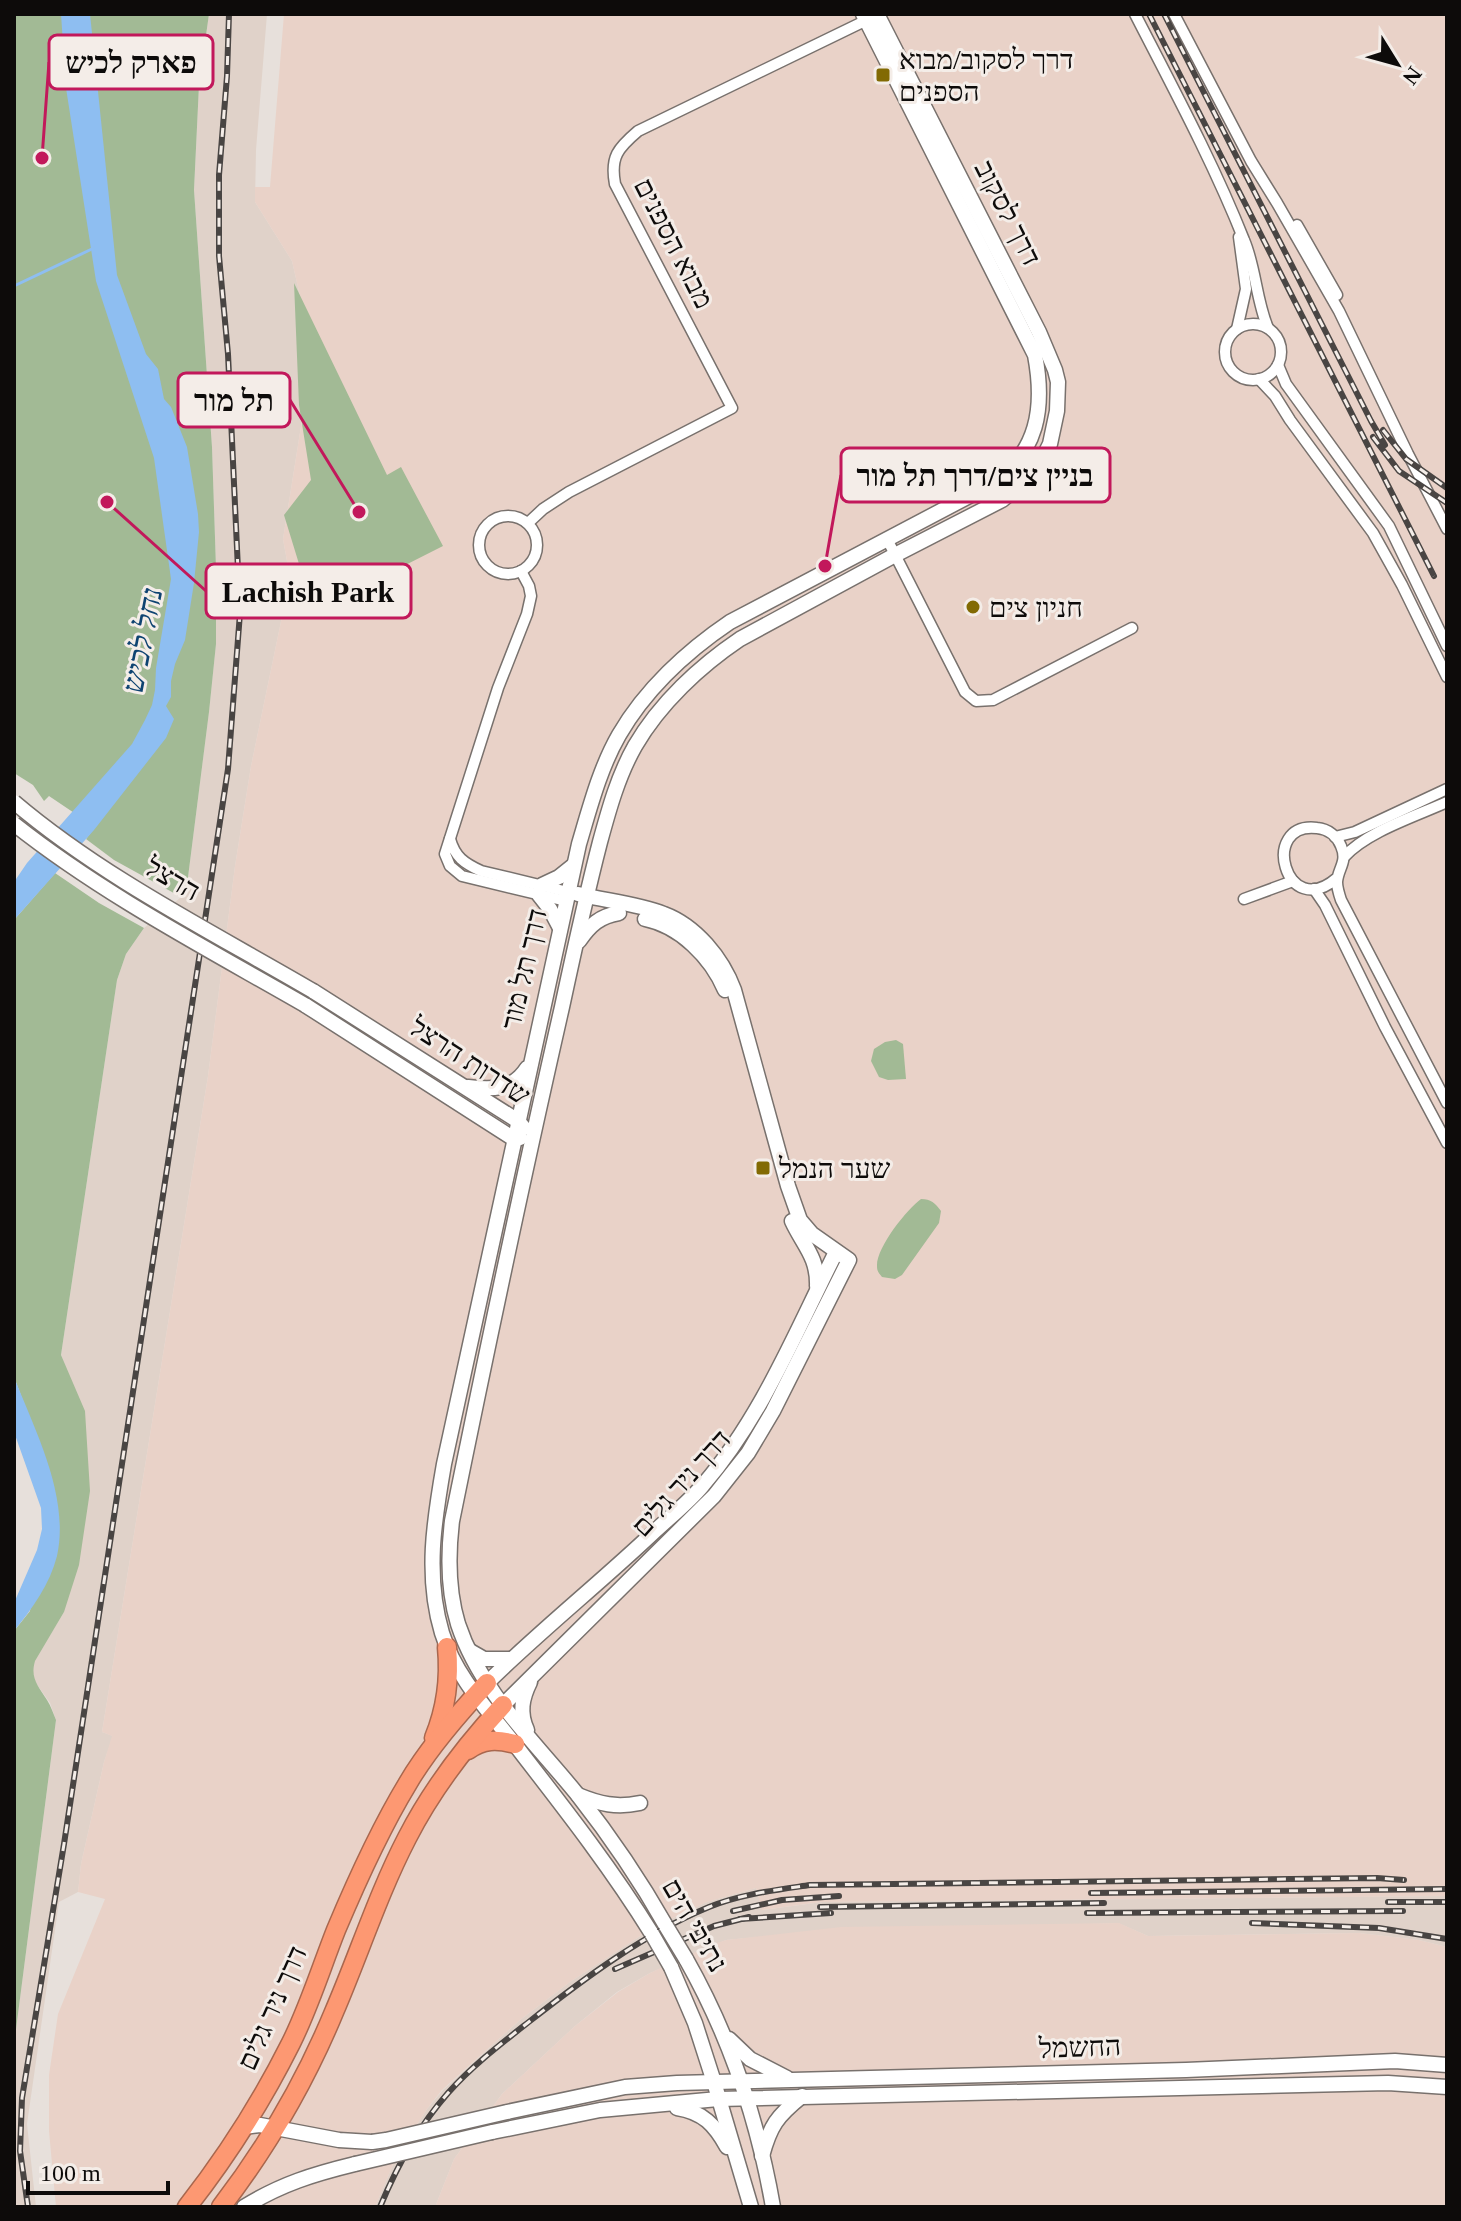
<svg xmlns="http://www.w3.org/2000/svg" width="1461" height="2221" font-family="'Times New Roman','Noto Sans Hebrew',serif">
<style>
.built{fill:#e0d2c9}
.industrial{fill:#e9d2c8}
.green{fill:#a2ba95}
.water{fill:#8ebef1}
.lines{fill:none;stroke-linecap:round;stroke-linejoin:round}
.stream{stroke:#8ebef1;stroke-width:3}
.street-casing{stroke:#78716d;stroke-width:13}
.secondary-casing{stroke:#78716d;stroke-width:17}
.highway-casing{stroke:#a9674e;stroke-width:21}
.street{stroke:#fff;stroke-width:10}
.secondary{stroke:#fff;stroke-width:14}
.highway{stroke:#fd9872;stroke-width:18}
.rail-casing{stroke:#494543;stroke-width:6}
.rail{stroke:#f4ede8;stroke-width:3;stroke-dasharray:9;stroke-linecap:butt}
.secondary-bridge-casing{stroke:#78716d;stroke-width:17;stroke-linecap:butt}
.secondary-bridge{stroke:#fff;stroke-width:14}
.poi-dot{fill:#826a03;stroke:#f4ede8;stroke-width:3}
.labels{text-anchor:middle;dominant-baseline:central;stroke-width:6;stroke-linejoin:round;paint-order:stroke}
.poi-label{font-size:28px;fill:#0d0b0a;stroke:#f4ede8;text-anchor:start}
.street-label{font-size:28px;fill:#0d0b0a;stroke:#f4ede8}
.water-label{font-size:30px;font-style:italic;fill:#0e4371;stroke:#f4ede8}
.leader{fill:none;stroke:#c2185b;stroke-width:3}
.callout-dot{fill:#c2185b;stroke:#f4ede8;stroke-width:3}
.callout{fill:#f4ede8;stroke:#c2185b;stroke-width:3}
.callout-label{font-size:30px;text-anchor:middle;font-weight:bold;fill:#0d0b0a}
</style>
<rect width="100%" height="100%" fill="#e7e0db"/>
<!-- built -->
<g class="built">
<polygon points="209,14 267,14 256,150 255,202 292,261 311,344 302,420 283,539 290,578 251,766 235,866 208,1076 102,1732 113,1736 104,1762 81,1864 78,1892 59,1902 27,2124 36,2207 14,2207 14,2045 56,1720 50,1703 33,1679 32,1670 34,1661 64,1612 66,1369 61,1355 117,980 126,954 144,928 186,893 209,712 216,644 216,568 212,447 194,190 199,85"/>
<polygon points="756,1888 763,1910 822,1902 1447,1896 1447,1947 1419,1940 1359,1933 1148,1936 1118,1923 768,1936 726,1940 650,1973 617,1992 575,2026 502,2094 454,2159 435,2207 375,2207 395,2160 427,2109 443,2090 520,2020 570,1982 654,1927 707,1902"/>
</g>
<!-- industrial -->
<g class="industrial">
<polygon points="284,14 1447,14 1447,1896 822,1902 762,1910 756,1888 707,1902 654,1927 570,1982 520,2020 442,2090 427,2109 395,2160 375,2207 56,2207 49,2131 49,2075 58,2014 105,1899 78,1892 81,1864 104,1762 112,1736 102,1732 208,1076 235,866 251,766 290,578 283,539 302,420 311,344 292,261 255,202 255,187 270,187"/>
<polygon points="1119,1923 1148,1936 1359,1933 1419,1940 1447,1947 1447,2207 435,2207 454,2159 502,2094 575,2026 618,1992 650,1973 711,1945 726,1940 841,1927"/>
</g>
<!-- green -->
<g class="green">
<polygon points="14,14 209,14 199,85 194,190 212,447 216,568 216,644 209,712 186,893 181,897 114,860 86,839 95,827 49,796 44,801 33,785 14,773"/>
<polygon points="294,283 387,475 401,467 443,546 354,591 311,603 284,515 311,480 299,405"/>
<path d="M 55,873 L 99,903 L 144,928 L 126,954 L 117,980 L 61,1355 L 85,1411 L 90,1491 L 79,1565 L 64,1612 L 35,1661 C 30,1678 38,1686 47,1700 C 51,1706 53,1713 56,1720 L 14,2045 L 14,1631 L 30,1611 L 51,1475 L 14,1377 L 14,920 Z"/>
<polygon points="896,1040 903,1044 906,1079 888,1080 879,1077 871,1061 874,1049 885,1042"/>
<path d="M 921,1199 C 931,1199 935,1203 941,1211 L 939,1223 L 902,1275 L 895,1279 L 882,1277 C 879,1273 877,1272 877,1266 C 876,1248 907,1209 921,1199 Z"/>
</g>
<!-- water -->
<g class="water">
<polygon points="61,14 90,14 117,275 146,354 158,369 164,399 171,407 187,447 198,514 199,532 194,583 185,640 175,664 171,681 171,697 166,706 174,719 166,738 94,830 14,920 14,882 27,863 132,744 145,720 152,705 155,690 156,668 171,579 154,458 96,281 66,88"/>
<path d="M 14,1377 C 35,1431 70,1496 57,1556 C 50,1584 32,1609 14,1631 L 14,1603 L 37,1550 L 42,1529 L 41,1508 L 14,1432 Z"/>
</g>
<g class="lines">
<!-- stream -->
<polyline class="stream" points="14,286 94,248"/>
<defs>
<g id="street">
<path d="M 1135,14 C 1173,88 1213,162 1244,240 C 1256,268 1256,300 1268,328"/>
<polyline points="1174,14 1251,161 1277,203 1339,311 1408,454 1447,529"/>
<polyline points="1297,225 1337,295"/>
<circle cx="1253" cy="352" r="28"/>
<polyline points="1237,329 1246,289 1239,237"/>
<polyline points="1278,365 1286,384 1389,526 1447,646"/>
<polyline points="1259,379 1275,396 1290,420 1373,533 1402,585 1447,677"/>
<circle cx="508" cy="545" r="29"/>
<path d="M 528,523 L 543,509 L 569,492 L 732,408 L 615,184 C 610,157 618,148 638,131 L 871,18"/>
<polyline points="887,539 965,692 976,701 993,700 1132,628"/>
<polyline points="521,571 529,586 531,596 527,614 498,688 445,854 450,866 462,876 566,901"/>
<polyline points="1335,837 1355,832 1447,789"/>
<path d="M 450,839 C 455,857 464,863 481,871 L 568,892"/>
<path d="M 1344,857 C 1366,832 1416,816 1447,802"/>
<path d="M 1337,878 C 1285,923 1259,821 1317,828 C 1328,829 1337,836 1341,846 C 1348,862 1338,868 1337,882 C 1337,888 1339,894 1341,900 L 1447,1103"/>
<polyline points="1314,889 1325,905 1385,1027 1447,1143"/>
<polyline points="1244,899 1293,881"/>
</g>
<g id="secondary">
<polyline points="542,885 559,877 574,865"/>
<polyline points="539,895 550,909 560,928"/>
<path d="M 645,919 C 680,926 711,957 725,990"/>
<path d="M 579,941 C 590,925 600,916 619,913"/>
<polyline points="313,991 518,1121 524,1128"/>
<polyline points="305,1005 514,1139 520,1138"/>
<path d="M 468,1087 C 492,1090 513,1090 527,1068"/>
<path d="M 792,1221 C 803,1245 818,1257 817,1286"/>
<polyline points="470,1651 484,1659 511,1659"/>
<path d="M 487,1683 C 541,1630 600,1583 655,1531 C 671,1516 689,1502 703,1485 C 762,1417 796,1331 836,1252"/>
<path d="M 503,1705 L 714,1496 L 748,1453 L 773,1411 L 849,1260 L 812,1234 L 800,1220 L 788,1186 L 734,990 C 722,958 696,926 664,914 C 637,903 606,901 578,894"/>
<path d="M 527,1730 C 519,1713 522,1698 530,1682"/>
<path d="M 578,1795 C 600,1804 616,1808 640,1803"/>
<path d="M 666,1926 C 640,1880 610,1836 577,1794 C 534,1741 480,1691 458,1624 C 448,1591 448,1554 452,1521 C 487,1349 523,1178 562,1007 C 574,951 586,896 600,842 C 609,809 618,776 635,746 C 660,703 700,666 740,639 L 895,555 L 1002,500 L 1024,482 L 1042,460 L 1050,444 L 1057,411 L 1058,382 L 1055,370 L 1039,332 L 877,14"/>
<path d="M 652,1934 C 613,1871 568,1813 523,1755 C 494,1716 457,1681 442,1633 C 425,1576 434,1521 444,1464 L 579,844 C 590,807 600,768 619,735 C 645,690 687,651 730,622 L 992,484 C 1038,452 1045,408 1035,355 L 863,14"/>
<path d="M 686,1959 C 729,2035 758,2121 773,2207"/>
<polyline points="671,1967 695,2023 714,2082 751,2207"/>
<polyline points="729,2039 750,2059 787,2078"/>
<path d="M 677,2108 C 703,2112 715,2125 727,2147"/>
<polyline points="507,2112 625,2087 677,2083 1186,2070 1395,2061 1447,2065"/>
<polyline points="244,2127 260,2125 339,2140 372,2142"/>
<polyline points="492,2132 600,2110 718,2099 1388,2083 1447,2087"/>
<path d="M 762,2156 C 770,2126 777,2116 802,2096"/>
<path d="M 244,2207 C 281,2184 314,2174 355,2164"/>
</g>
<g id="highway">
<path d="M 434,1738 C 446,1709 450,1678 447,1647"/>
<path d="M 468,1750 C 483,1739 497,1739 515,1744"/>
<path d="M 187,2207 C 227,2156 262,2101 291,2043 C 309,2007 321,1968 336,1930 C 357,1880 380,1829 408,1783 C 429,1747 459,1713 487,1683"/>
<path d="M 221,2207 C 267,2147 305,2082 334,2012 C 359,1954 378,1894 407,1838 C 432,1789 466,1745 503,1705"/>
</g>
</defs>
<!-- street casing -->
<use href="#street" class="street-casing"/>
<!-- secondary casing -->
<use href="#secondary" class="secondary-casing"/>
<!-- highway casing -->
<use href="#highway" class="highway-casing"/>
<!-- street -->
<use href="#street" class="street"/>
<!-- secondary -->
<use href="#secondary" class="secondary"/>
<!-- highway -->
<use href="#highway" class="highway"/>
<defs>
<g id="rail">
<polyline points="1149,14 1434,576"/>
<polyline points="1164,14 1371,421 1385,445"/>
<polyline points="1383,430 1406,459 1447,488"/>
<polyline points="1373,437 1399,471 1447,503"/>
<polyline points="1091,1893 1447,1889"/>
<polyline points="1388,1902 1447,1902"/>
<polyline points="820,1907 1104,1903"/>
<polyline points="733,1911 782,1900 839,1896"/>
<polyline points="1087,1913 1403,1911"/>
<polyline points="740,1919 831,1913"/>
<polyline points="1252,1923 1379,1928 1447,1939"/>
<polyline points="615,1969 714,1926 749,1917"/>
<polyline points="28,2207 20,2151 22,2098 64,1844 228,769 240,613 228,354 219,256 219,175 227,76 229,14"/>
<path d="M 380,2207 C 397,2166 419,2126 448,2093 C 473,2065 502,2043 530,2021 C 586,1977 644,1934 709,1907 C 741,1894 776,1890 810,1885 L 1377,1878 L 1404,1880"/>
</g>
</defs>
<!-- rail casing -->
<use href="#rail" class="rail-casing"/>
<!-- rail -->
<use href="#rail" class="rail"/>
<defs>
<g id="secondary-bridge">
<path d="M 14,802 C 102,877 214,933 313,991"/>
<path d="M 14,824 C 104,895 206,948 305,1005"/>
<polyline points="666,1926 686,1959"/>
<polyline points="652,1934 671,1967"/>
<polyline points="372,2142 386,2140 507,2112"/>
<polyline points="355,2164 492,2132"/>
</g>
</defs>
<!-- secondary-bridge casing -->
<use href="#secondary-bridge" class="secondary-bridge-casing"/>
<!-- secondary-bridge -->
<use href="#secondary-bridge" class="secondary-bridge"/>
</g>
<!-- markers -->
<g class="poi-dot">
<rect x="875" y="67" width="16" height="16" rx="4"/>
<circle cx="973" cy="607" r="8"/>
<rect x="755" y="1160" width="16" height="16" rx="4"/>
</g>
<g class="labels">
<!-- poi labels -->
<g class="poi-label">
<text x="899" y="59">דרך לסקוב/מבוא<tspan x="899" dy="32">הספנים</tspan></text>
<text x="989" y="607">חניון צים</text>
<text x="779" y="1168">שער הנמל</text>
</g>
<!-- street labels -->
<g class="street-label">
<text transform="translate(1008 213) rotate(63)">דרך לסקוב</text>
<text transform="translate(674 243) rotate(63)">מבוא הספנים</text>
<text transform="translate(173 879) rotate(30)">הרצל</text>
<text transform="translate(524 969) rotate(-77)">דרך תל מור</text>
<text transform="translate(470 1061) rotate(33)">שדרות הרצל</text>
<text transform="translate(681 1483) rotate(-48)">דרך ניר גלים</text>
<text transform="translate(695 1925) rotate(60)">נתיבי הים</text>
<text transform="translate(272 2008) rotate(-66)">דרך ניר גלים</text>
<text transform="translate(1080 2047) rotate(-2)">החשמל</text>
</g>
<!-- water labels -->
<g class="water-label">
<text transform="translate(142 640) rotate(-79)">נחל לכיש</text>
</g>
</g>
<!-- callouts -->
<path class="leader" d="M42 158L49 62M359 512L290 400M825 566L841 475M107 502L206 591"/>
<g class="callout-dot">
<circle cx="42" cy="158" r="8"/>
<circle cx="359" cy="512" r="8"/>
<circle cx="825" cy="566" r="8"/>
<circle cx="107" cy="502" r="8"/>
</g>
<g class="callout">
<rect x="49" y="35" width="164" height="54" rx="8"/>
<rect x="178" y="373" width="112" height="54" rx="8"/>
<rect x="841" y="448" width="269" height="54" rx="8"/>
<rect x="206" y="564" width="205" height="54" rx="8"/>
</g>
<g class="callout-label">
<text x="131" y="73">פארק לכיש</text>
<text x="234" y="411">תל מור</text>
<text x="975" y="486">בניין צים/דרך תל מור</text>
<text x="308" y="602">Lachish Park</text>
</g>
<!-- border -->
<rect width="1461" height="2221" fill="none" stroke="#0d0b0a" stroke-width="32"/>
<!-- north arrow -->
<g transform="translate(1397 64) rotate(127)" stroke="#f4ede8" stroke-width="6" paint-order="stroke">
<path d="M0-6L14 30L0 20L-14 30Z" fill="#0d0b0a"/>
<text y="-12" font-size="22" font-weight="bold" text-anchor="middle" fill="#0d0b0a">N</text>
</g>
<!-- scale -->
<path d="M28 2181v12h140v-12" fill="none" stroke="#0d0b0a" stroke-width="4"/>
<text x="40" y="2181" font-size="24" fill="#0d0b0a" stroke="#f4ede8" stroke-width="6" paint-order="stroke">100 m</text>
</svg>
